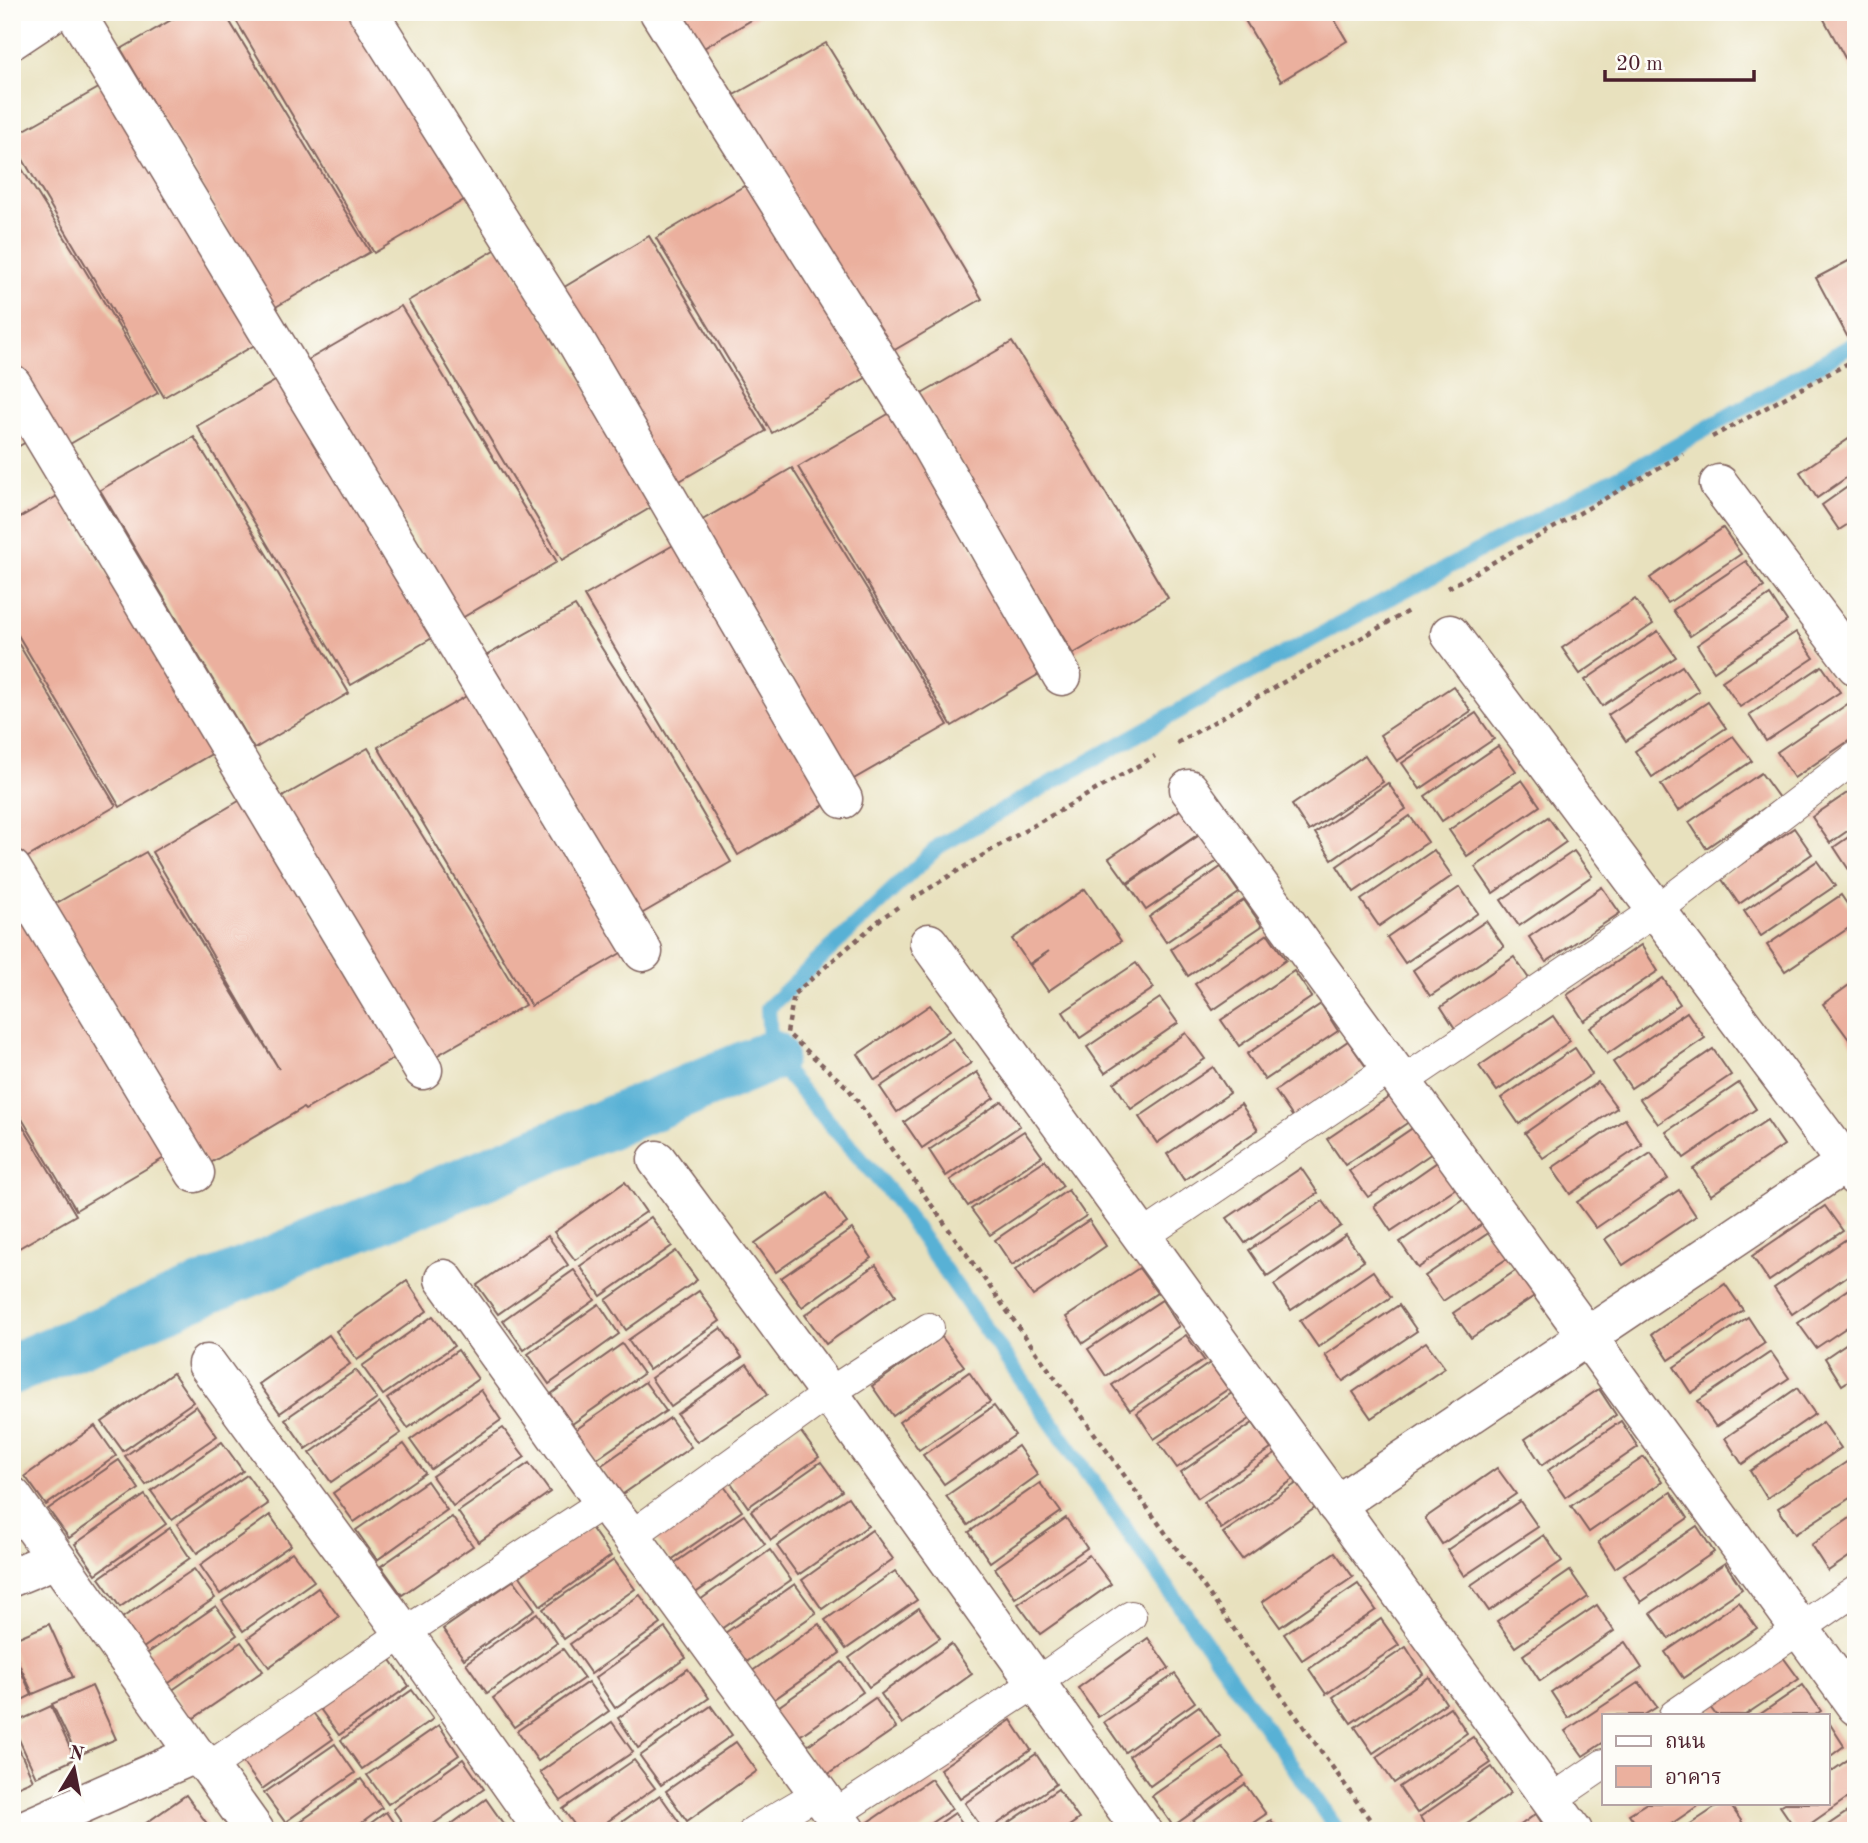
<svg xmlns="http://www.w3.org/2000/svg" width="1868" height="1843" font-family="'Old Standard TT','Noto Serif Thai',serif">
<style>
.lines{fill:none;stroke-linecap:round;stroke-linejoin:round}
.stream{stroke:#58b1d5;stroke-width:16}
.canal{stroke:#58b1d5;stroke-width:52}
.building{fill:#ebb09e}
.service-casing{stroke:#81635e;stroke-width:32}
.minor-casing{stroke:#81635e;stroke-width:41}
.path{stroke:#81635e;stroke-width:4.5;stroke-dasharray:5 5;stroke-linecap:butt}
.service{stroke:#fff;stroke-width:30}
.minor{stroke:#fff;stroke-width:38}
</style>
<rect width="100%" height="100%" fill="#fdfcf7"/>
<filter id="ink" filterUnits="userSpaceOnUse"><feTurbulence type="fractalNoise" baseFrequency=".0143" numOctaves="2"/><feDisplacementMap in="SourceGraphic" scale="14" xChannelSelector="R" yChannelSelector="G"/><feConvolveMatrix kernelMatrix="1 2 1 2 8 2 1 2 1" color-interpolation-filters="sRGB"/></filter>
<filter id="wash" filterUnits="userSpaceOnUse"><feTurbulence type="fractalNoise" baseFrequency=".00686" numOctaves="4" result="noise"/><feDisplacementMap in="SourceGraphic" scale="28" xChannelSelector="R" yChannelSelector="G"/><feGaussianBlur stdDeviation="1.57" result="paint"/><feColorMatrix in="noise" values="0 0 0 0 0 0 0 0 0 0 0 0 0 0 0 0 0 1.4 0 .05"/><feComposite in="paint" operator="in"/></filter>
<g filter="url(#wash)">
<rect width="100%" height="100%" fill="#e8e1be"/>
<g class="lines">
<!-- stream -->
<polyline class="stream" points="1338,1831 892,1195 771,1056 768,1008 939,846 1218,689 1671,449 1856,343"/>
<!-- canal -->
<polyline class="canal" points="12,1369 771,1056"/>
</g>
<g id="blocks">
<!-- building -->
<g class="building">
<polygon points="185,12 224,12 370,252 274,308 121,49"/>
<polygon points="231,12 357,12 469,197 374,253"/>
<polygon points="681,12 765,12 702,49"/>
<polygon points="1240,12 1330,12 1347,41 1281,81"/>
<polygon points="1820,12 1856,12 1856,78"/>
<polygon points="826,43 902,166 982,299 886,355 732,96"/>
<polygon points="104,85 260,342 164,397 12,141 12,137"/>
<polygon points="12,153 79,260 158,393 63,448 12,363"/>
<polygon points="749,183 867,377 772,433 656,238"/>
<polygon points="649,236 766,431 671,486 556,292"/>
<polygon points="500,247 657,504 562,560 408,301"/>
<polygon points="1856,257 1856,331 1847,336 1816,278"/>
<polygon points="401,306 557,562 462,618 308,360"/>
<polygon points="1012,342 1089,465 1168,598 1073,654 920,395"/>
<polygon points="289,373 446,630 351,685 197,426"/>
<polygon points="890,413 1046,670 952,726 798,467"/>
<polygon points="12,415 28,441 12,450"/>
<polygon points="1856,434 1856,471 1817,498 1800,472"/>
<polygon points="194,437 270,560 349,693 254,749 100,490"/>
<polygon points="792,468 869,592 948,725 852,780 699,522"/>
<polygon points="1856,481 1856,519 1839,530 1822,505"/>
<polygon points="59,495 215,752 120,807 12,625 12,522"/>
<polygon points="1723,528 1741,554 1668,603 1650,578"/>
<polygon points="677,543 833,800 738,855 584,596"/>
<polygon points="1746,561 1764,587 1690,636 1673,610"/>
<polygon points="1770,595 1787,621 1714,671 1697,645"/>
<polygon points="1635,599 1653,624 1580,674 1562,648"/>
<polygon points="575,606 653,729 731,862 636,917 482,658"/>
<polygon points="1658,631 1676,657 1602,706 1585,680"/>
<polygon points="1796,632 1814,658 1740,707 1722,681"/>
<polygon points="12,633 116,806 21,861 12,847"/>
<polygon points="1682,666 1699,691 1626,741 1608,715"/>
<polygon points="1822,666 1840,692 1766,741 1749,715"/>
<polygon points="1453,686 1471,711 1397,761 1380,735"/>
<polygon points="470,694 626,950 531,1006 378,747"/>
<polygon points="1708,702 1726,728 1652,777 1635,751"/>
<polygon points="1849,703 1856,712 1856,736 1794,778 1777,752"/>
<polygon points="1476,713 1494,739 1420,789 1402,763"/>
<polygon points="1733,736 1752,761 1678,811 1661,785"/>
<polygon points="1498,746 1516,771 1442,821 1425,796"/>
<polygon points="368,748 445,872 525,1005 429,1060 275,801"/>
<polygon points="1365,755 1383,782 1309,831 1292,805"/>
<polygon points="1761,773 1779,798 1706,848 1689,822"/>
<polygon points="1522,780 1540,806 1467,856 1449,830"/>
<polygon points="1388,783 1406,809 1332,859 1315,833"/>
<polygon points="1856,787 1856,825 1830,843 1812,817"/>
<polygon points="244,798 400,1055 305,1110 303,1108 207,1165 53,905 146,852 279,1069 152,852"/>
<polygon points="1183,808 1200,833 1127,883 1109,858"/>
<polygon points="1410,816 1428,842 1354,892 1337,866"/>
<polygon points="1548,817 1566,842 1493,893 1475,867"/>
<polygon points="1794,828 1812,854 1739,904 1721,878"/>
<polygon points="1856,832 1856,870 1851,873 1834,847"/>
<polygon points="1201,834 1219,860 1146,910 1128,884"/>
<polygon points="1434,850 1452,876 1379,926 1361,900"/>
<polygon points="1574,851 1592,876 1519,926 1501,900"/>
<polygon points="1817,861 1835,886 1761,936 1744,911"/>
<polygon points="1221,867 1239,893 1166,942 1149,917"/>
<polygon points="1460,887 1478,913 1405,963 1387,937"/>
<polygon points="1602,887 1620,913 1546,962 1529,937"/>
<polygon points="1085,889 1121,941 1048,991 1030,965 1049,951 1029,964 1012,939"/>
<polygon points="1841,895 1856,917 1856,923 1785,971 1767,945"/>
<polygon points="12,900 171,1154 76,1210 12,1102"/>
<polygon points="1244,900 1262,926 1188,976 1171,949"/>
<polygon points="1486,921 1504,947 1430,996 1413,970"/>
<polygon points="1268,934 1286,960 1213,1010 1195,984"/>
<polygon points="1641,945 1658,971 1584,1021 1567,995"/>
<polygon points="1514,957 1532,983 1458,1033 1441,1007"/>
<polygon points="1136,963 1154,988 1080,1038 1063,1012"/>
<polygon points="1294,971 1312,997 1239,1046 1221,1020"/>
<polygon points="1663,978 1680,1004 1607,1054 1590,1028"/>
<polygon points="1856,980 1856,1049 1823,1004"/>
<polygon points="1160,998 1178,1023 1105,1073 1087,1047"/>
<polygon points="1321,1004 1338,1031 1265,1080 1247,1054"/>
<polygon points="930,1005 949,1031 875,1080 858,1054"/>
<polygon points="1687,1012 1705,1038 1631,1088 1613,1062"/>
<polygon points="1553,1016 1570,1041 1497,1091 1479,1066"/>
<polygon points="1186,1033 1205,1059 1131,1109 1114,1083"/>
<polygon points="953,1038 971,1063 897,1112 880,1087"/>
<polygon points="1348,1041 1366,1067 1293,1117 1275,1091"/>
<polygon points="1575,1048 1592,1074 1519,1124 1501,1098"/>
<polygon points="1713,1049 1731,1075 1658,1124 1640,1099"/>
<polygon points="1213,1067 1230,1093 1157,1143 1139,1117"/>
<polygon points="977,1072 994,1098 922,1148 904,1122"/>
<polygon points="1598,1082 1617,1108 1543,1158 1525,1133"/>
<polygon points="1739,1083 1756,1109 1684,1158 1666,1132"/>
<polygon points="1401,1089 1419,1115 1345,1165 1327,1139"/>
<polygon points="1002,1101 1020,1126 946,1176 929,1150"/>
<polygon points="1241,1104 1258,1130 1184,1180 1167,1154"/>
<polygon points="12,1108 76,1215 12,1252"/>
<polygon points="1625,1119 1642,1145 1570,1194 1552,1168"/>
<polygon points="1767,1120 1784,1145 1711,1195 1693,1169"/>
<polygon points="1423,1121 1441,1147 1368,1197 1349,1171"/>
<polygon points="1024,1131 1042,1156 968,1206 950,1180"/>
<polygon points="1651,1153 1668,1179 1596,1228 1577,1202"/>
<polygon points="1446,1156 1465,1182 1391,1231 1374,1206"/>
<polygon points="1045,1160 1063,1186 990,1235 971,1209"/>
<polygon points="1301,1168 1318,1193 1245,1243 1227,1218"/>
<polygon points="625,1182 646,1212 575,1260 554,1232"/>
<polygon points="1068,1190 1086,1216 1012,1265 995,1240"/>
<polygon points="1679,1190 1696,1216 1623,1265 1605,1239"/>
<polygon points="1473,1192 1491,1218 1418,1268 1400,1242"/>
<polygon points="826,1193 847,1223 776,1272 755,1243"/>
<polygon points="1323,1201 1341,1226 1267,1276 1249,1250"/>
<polygon points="1825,1206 1843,1231 1769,1281 1752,1256"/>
<polygon points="651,1217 672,1246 601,1296 580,1266"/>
<polygon points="1089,1220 1106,1246 1033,1296 1015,1270"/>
<polygon points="1499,1226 1517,1252 1443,1301 1425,1276"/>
<polygon points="852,1229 872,1258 802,1307 781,1278"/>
<polygon points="1346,1235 1364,1261 1291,1310 1274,1285"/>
<polygon points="548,1236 568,1265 498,1314 477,1285"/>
<polygon points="1848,1238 1856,1250 1856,1270 1792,1314 1774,1288"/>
<polygon points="676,1251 697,1280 626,1330 606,1300"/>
<polygon points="1527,1263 1545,1289 1471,1338 1453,1313"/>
<polygon points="876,1265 896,1295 826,1344 805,1315"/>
<polygon points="1139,1268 1157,1293 1083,1343 1066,1317"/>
<polygon points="574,1270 595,1300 524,1350 503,1320"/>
<polygon points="1373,1271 1391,1297 1318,1347 1300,1321"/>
<polygon points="407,1281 427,1311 357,1360 336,1331"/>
<polygon points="1725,1284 1743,1310 1669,1360 1652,1334"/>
<polygon points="1856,1284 1856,1321 1816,1348 1798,1323"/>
<polygon points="699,1291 720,1321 649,1370 628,1340"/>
<polygon points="1162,1300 1179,1326 1106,1376 1088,1349"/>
<polygon points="599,1304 619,1334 549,1384 528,1354"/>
<polygon points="1399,1305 1417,1331 1343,1381 1325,1355"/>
<polygon points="433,1316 454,1346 383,1395 362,1366"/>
<polygon points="1748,1317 1765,1343 1691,1393 1674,1367"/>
<polygon points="721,1328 742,1357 671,1407 651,1378"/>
<polygon points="329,1335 350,1364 280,1413 259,1384"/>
<polygon points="1186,1335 1204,1360 1130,1410 1112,1385"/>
<polygon points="942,1337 964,1366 893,1416 872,1386"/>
<polygon points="1856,1337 1856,1376 1842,1385 1825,1358"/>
<polygon points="1426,1342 1445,1368 1371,1418 1353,1392"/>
<polygon points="622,1344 643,1374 572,1424 551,1394"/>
<polygon points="458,1350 478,1379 408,1428 387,1399"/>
<polygon points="1771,1352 1789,1378 1716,1427 1698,1401"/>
<polygon points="1210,1363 1228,1389 1154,1439 1137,1413"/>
<polygon points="747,1364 768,1394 697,1442 677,1414"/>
<polygon points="356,1370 377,1399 306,1449 285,1419"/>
<polygon points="969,1372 990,1402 919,1450 899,1422"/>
<polygon points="173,1373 193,1402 123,1451 102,1422"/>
<polygon points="645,1382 666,1411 595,1460 574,1431"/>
<polygon points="1797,1388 1815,1414 1742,1464 1725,1438"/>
<polygon points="1599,1389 1616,1415 1542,1465 1525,1439"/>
<polygon points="481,1390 501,1420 431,1469 410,1440"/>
<polygon points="1232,1393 1250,1419 1177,1468 1159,1443"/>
<polygon points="380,1403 401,1433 331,1482 310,1453"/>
<polygon points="196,1406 217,1436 146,1485 125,1456"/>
<polygon points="994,1406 1015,1435 944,1484 923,1455"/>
<polygon points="670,1418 691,1447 620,1496 599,1467"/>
<polygon points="1621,1421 1638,1447 1565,1497 1547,1471"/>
<polygon points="1823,1422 1841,1448 1767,1498 1750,1471"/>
<polygon points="1253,1423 1271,1449 1198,1498 1181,1472"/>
<polygon points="95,1426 116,1456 46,1505 25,1476"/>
<polygon points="503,1428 525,1457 453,1506 432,1476"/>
<polygon points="798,1428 819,1457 748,1507 727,1477"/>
<polygon points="222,1442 243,1471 172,1520 151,1491"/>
<polygon points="404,1444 425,1473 354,1522 333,1493"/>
<polygon points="1018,1446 1038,1475 968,1525 946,1496"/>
<polygon points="1277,1453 1294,1479 1221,1529 1204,1502"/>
<polygon points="1644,1457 1662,1482 1589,1532 1571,1506"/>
<polygon points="1851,1459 1856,1465 1856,1494 1795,1534 1778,1508"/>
<polygon points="119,1460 139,1489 69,1538 48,1509"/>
<polygon points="821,1462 842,1491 771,1540 751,1511"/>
<polygon points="529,1463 550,1492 479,1542 458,1512"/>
<polygon points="1497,1468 1516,1494 1442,1544 1425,1518"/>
<polygon points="247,1475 268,1504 197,1553 177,1524"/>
<polygon points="427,1481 447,1510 377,1560 356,1530"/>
<polygon points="721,1482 742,1511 671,1560 650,1531"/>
<polygon points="1040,1483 1061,1512 990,1562 969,1532"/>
<polygon points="1297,1483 1315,1508 1242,1559 1223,1533"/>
<polygon points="1671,1492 1688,1518 1615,1568 1598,1542"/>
<polygon points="145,1495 166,1524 96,1574 75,1544"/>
<polygon points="848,1497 868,1526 798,1575 777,1546"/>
<polygon points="1520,1501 1538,1527 1464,1576 1447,1550"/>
<polygon points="1856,1514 1856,1552 1828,1571 1811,1545"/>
<polygon points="270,1515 291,1545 220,1594 200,1565"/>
<polygon points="744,1515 765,1544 694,1594 673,1564"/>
<polygon points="452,1517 473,1546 402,1595 381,1566"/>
<polygon points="1066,1518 1087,1548 1015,1598 995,1568"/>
<polygon points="590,1526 611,1556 541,1606 520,1576"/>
<polygon points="1697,1526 1714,1552 1641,1602 1623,1576"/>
<polygon points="170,1528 190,1558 120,1607 99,1578"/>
<polygon points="872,1530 893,1559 822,1609 802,1580"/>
<polygon points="1544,1535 1562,1561 1489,1611 1471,1585"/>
<polygon points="770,1550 791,1580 721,1629 700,1600"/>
<polygon points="292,1552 314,1581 243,1631 222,1601"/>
<polygon points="1335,1552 1353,1577 1280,1627 1262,1602"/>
<polygon points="1089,1555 1111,1584 1040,1634 1018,1604"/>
<polygon points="614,1560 635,1589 564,1639 543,1609"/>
<polygon points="1725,1563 1742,1589 1669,1639 1651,1613"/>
<polygon points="194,1569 215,1598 143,1648 122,1618"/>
<polygon points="895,1571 917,1600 846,1649 825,1620"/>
<polygon points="1570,1571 1588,1597 1515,1647 1497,1621"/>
<polygon points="514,1580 535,1609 464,1659 443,1629"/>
<polygon points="795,1584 816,1613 745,1663 725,1633"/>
<polygon points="1358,1584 1376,1610 1302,1660 1284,1634"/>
<polygon points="318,1588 339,1617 269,1667 248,1638"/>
<polygon points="640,1595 661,1624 591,1674 570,1644"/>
<polygon points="1739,1602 1757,1628 1683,1678 1665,1652"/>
<polygon points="1597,1605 1614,1631 1540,1681 1523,1655"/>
<polygon points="216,1606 237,1635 166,1685 145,1655"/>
<polygon points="919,1608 940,1638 869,1687 849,1658"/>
<polygon points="537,1613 557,1643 487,1693 466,1663"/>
<polygon points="1381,1619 1399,1645 1326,1694 1309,1669"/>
<polygon points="49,1624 73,1677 33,1694 12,1649 12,1640"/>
<polygon points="819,1624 840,1653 769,1703 748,1674"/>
<polygon points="665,1628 686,1658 615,1708 595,1678"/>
<polygon points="1148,1638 1169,1668 1098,1717 1078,1688"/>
<polygon points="241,1642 263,1671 191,1720 171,1691"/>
<polygon points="1625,1642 1642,1668 1568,1718 1551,1692"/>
<polygon points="951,1644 972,1674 902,1724 881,1694"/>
<polygon points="1406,1647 1423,1674 1351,1723 1333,1697"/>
<polygon points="563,1649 584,1678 514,1727 493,1698"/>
<polygon points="12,1652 32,1695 12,1705"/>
<polygon points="1780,1653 1799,1679 1745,1715 1716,1715 1707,1703"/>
<polygon points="389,1657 409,1686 339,1735 318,1706"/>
<polygon points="842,1662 863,1692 792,1741 771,1712"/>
<polygon points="688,1669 709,1698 638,1748 618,1718"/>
<polygon points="1175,1674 1195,1702 1125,1752 1104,1722"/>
<polygon points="1429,1677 1446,1703 1373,1753 1355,1727"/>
<polygon points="588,1682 609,1711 538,1761 517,1731"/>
<polygon points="1639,1682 1657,1707 1644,1715 1604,1715 1604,1742 1583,1756 1565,1731"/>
<polygon points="1803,1685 1821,1711 1815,1715 1759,1715"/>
<polygon points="92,1686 116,1739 77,1756 52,1704"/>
<polygon points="412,1690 433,1719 362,1769 341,1740"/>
<polygon points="875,1698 896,1728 824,1777 804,1748"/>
<polygon points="51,1706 75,1759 36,1777 12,1724"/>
<polygon points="711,1706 732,1735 661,1785 640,1756"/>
<polygon points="1199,1706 1220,1736 1150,1786 1129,1756"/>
<polygon points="1450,1707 1467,1733 1394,1783 1376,1757"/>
<polygon points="311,1710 333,1739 262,1789 241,1760"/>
<polygon points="1011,1720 1031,1750 960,1799 940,1769"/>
<polygon points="1828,1721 1844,1746 1828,1758"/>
<polygon points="612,1722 633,1752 561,1801 540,1772"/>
<polygon points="439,1725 459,1755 388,1804 367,1775"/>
<polygon points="12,1734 33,1780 12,1789"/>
<polygon points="1473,1737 1491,1763 1417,1813 1399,1787"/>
<polygon points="736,1742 757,1771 687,1821 666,1791"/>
<polygon points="335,1744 355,1773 285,1822 264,1793"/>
<polygon points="1222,1747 1244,1776 1173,1826 1152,1796"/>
<polygon points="1036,1754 1056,1784 987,1831 984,1831 965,1803"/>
<polygon points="1853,1756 1856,1760 1856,1792 1800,1831 1797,1831 1780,1806 1785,1803 1828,1803 1828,1774"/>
<polygon points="463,1759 484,1789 423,1831 408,1831 393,1809"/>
<polygon points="634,1760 655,1788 594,1831 579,1831 563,1809"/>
<polygon points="1492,1767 1511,1793 1455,1831 1429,1831 1420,1817"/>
<polygon points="361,1779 382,1808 351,1831 292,1831 291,1828"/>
<polygon points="931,1779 952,1809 919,1831 862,1831 860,1828"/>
<polygon points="1245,1784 1266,1814 1241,1831 1179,1831"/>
<polygon points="1058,1789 1079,1819 1062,1831 997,1831"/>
<polygon points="186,1795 208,1825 199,1831 135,1831"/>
<polygon points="660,1795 681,1825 672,1831 609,1831"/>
<polygon points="486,1799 507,1829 505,1831 442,1831"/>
<polygon points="1647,1803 1702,1803 1661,1831 1641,1831 1629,1814"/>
<polygon points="1722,1803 1729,1803 1744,1825 1736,1831 1680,1831"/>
<polygon points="1856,1806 1856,1831 1819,1831"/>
<polygon points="386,1812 399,1831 360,1831"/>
<polygon points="955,1813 968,1831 929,1831"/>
<polygon points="1536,1814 1547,1831 1512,1831"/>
<polygon points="1271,1820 1279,1831 1256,1831"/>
</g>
</g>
</g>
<g filter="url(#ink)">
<use href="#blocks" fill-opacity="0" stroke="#81635e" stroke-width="2"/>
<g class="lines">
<defs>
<g id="service">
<polyline points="1402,1082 1657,910 1856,757"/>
<polyline points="1142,1237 1391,1068"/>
<polyline points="631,1536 829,1393 929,1328"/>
<polyline points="1674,1715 1856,1590"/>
<polyline points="209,1767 404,1633 604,1502"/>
<polyline points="1551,1800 1604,1764"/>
<polyline points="835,1814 1037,1682 1131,1616"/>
<polyline points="754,1831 819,1793"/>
</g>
<g id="minor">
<polyline points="75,12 643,952"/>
<polyline points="368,12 577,343 843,799"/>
<polyline points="659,12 921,429 1062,676"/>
<polyline points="12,40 54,12"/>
<polyline points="12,384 423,1070"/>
<polyline points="1719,484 1856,666"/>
<polyline points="1450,634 1856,1177"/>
<polyline points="1189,789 1856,1706"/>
<polyline points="12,869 195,1173"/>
<polyline points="929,943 1573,1831"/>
<polyline points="657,1160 829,1393 1142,1831"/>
<polyline points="444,1279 604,1502 631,1536 846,1831"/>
<polyline points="207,1364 404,1633 544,1831"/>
<polyline points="12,1496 195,1754 209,1767 255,1831"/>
<polyline points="1336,1505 1856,1156"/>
<polyline points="12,1577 56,1559"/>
<polyline points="21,1831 195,1754"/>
</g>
</defs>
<!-- service casing -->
<use href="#service" class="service-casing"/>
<!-- minor casing -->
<use href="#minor" class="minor-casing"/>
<!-- path -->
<g class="path">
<polyline points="1712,437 1856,359"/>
<polyline points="1448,588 1683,454"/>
<polyline points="1177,743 1410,610"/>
<polyline points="912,899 998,846 1155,756"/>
<polyline points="898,907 883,917 794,994 787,1033 848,1088 1378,1831"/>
</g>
<!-- service -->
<use href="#service" class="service"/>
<!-- minor -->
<use href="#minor" class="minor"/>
</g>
</g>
<!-- margin -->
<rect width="1868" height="1843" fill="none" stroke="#fdfcf7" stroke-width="42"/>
<!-- legend -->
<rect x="1602" y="1714" width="228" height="91" fill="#fdfcf7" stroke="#b5a4a5" stroke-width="2"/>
<rect x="1616" y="1736" width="35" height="10" fill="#ffffff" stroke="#b5a4a5" stroke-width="2"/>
<text x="1665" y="1748" font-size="21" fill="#4a1f2b">ถนน</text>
<rect x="1616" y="1766" width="35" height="21" fill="#ebb09e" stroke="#b5a4a5" stroke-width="2"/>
<text x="1665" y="1784" font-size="21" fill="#4a1f2b">อาคาร</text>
<!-- north arrow -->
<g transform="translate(74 1769) rotate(10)" stroke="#fdfcf7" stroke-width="5" paint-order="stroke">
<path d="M0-5L12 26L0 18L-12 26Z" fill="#4a1f2b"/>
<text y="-10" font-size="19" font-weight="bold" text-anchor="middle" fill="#4a1f2b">N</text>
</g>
<!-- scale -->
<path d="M1605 70v10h149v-10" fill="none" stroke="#4a1f2b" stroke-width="3.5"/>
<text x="1616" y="70" font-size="21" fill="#4a1f2b" stroke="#fdfcf7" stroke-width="5" paint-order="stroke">20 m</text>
</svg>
